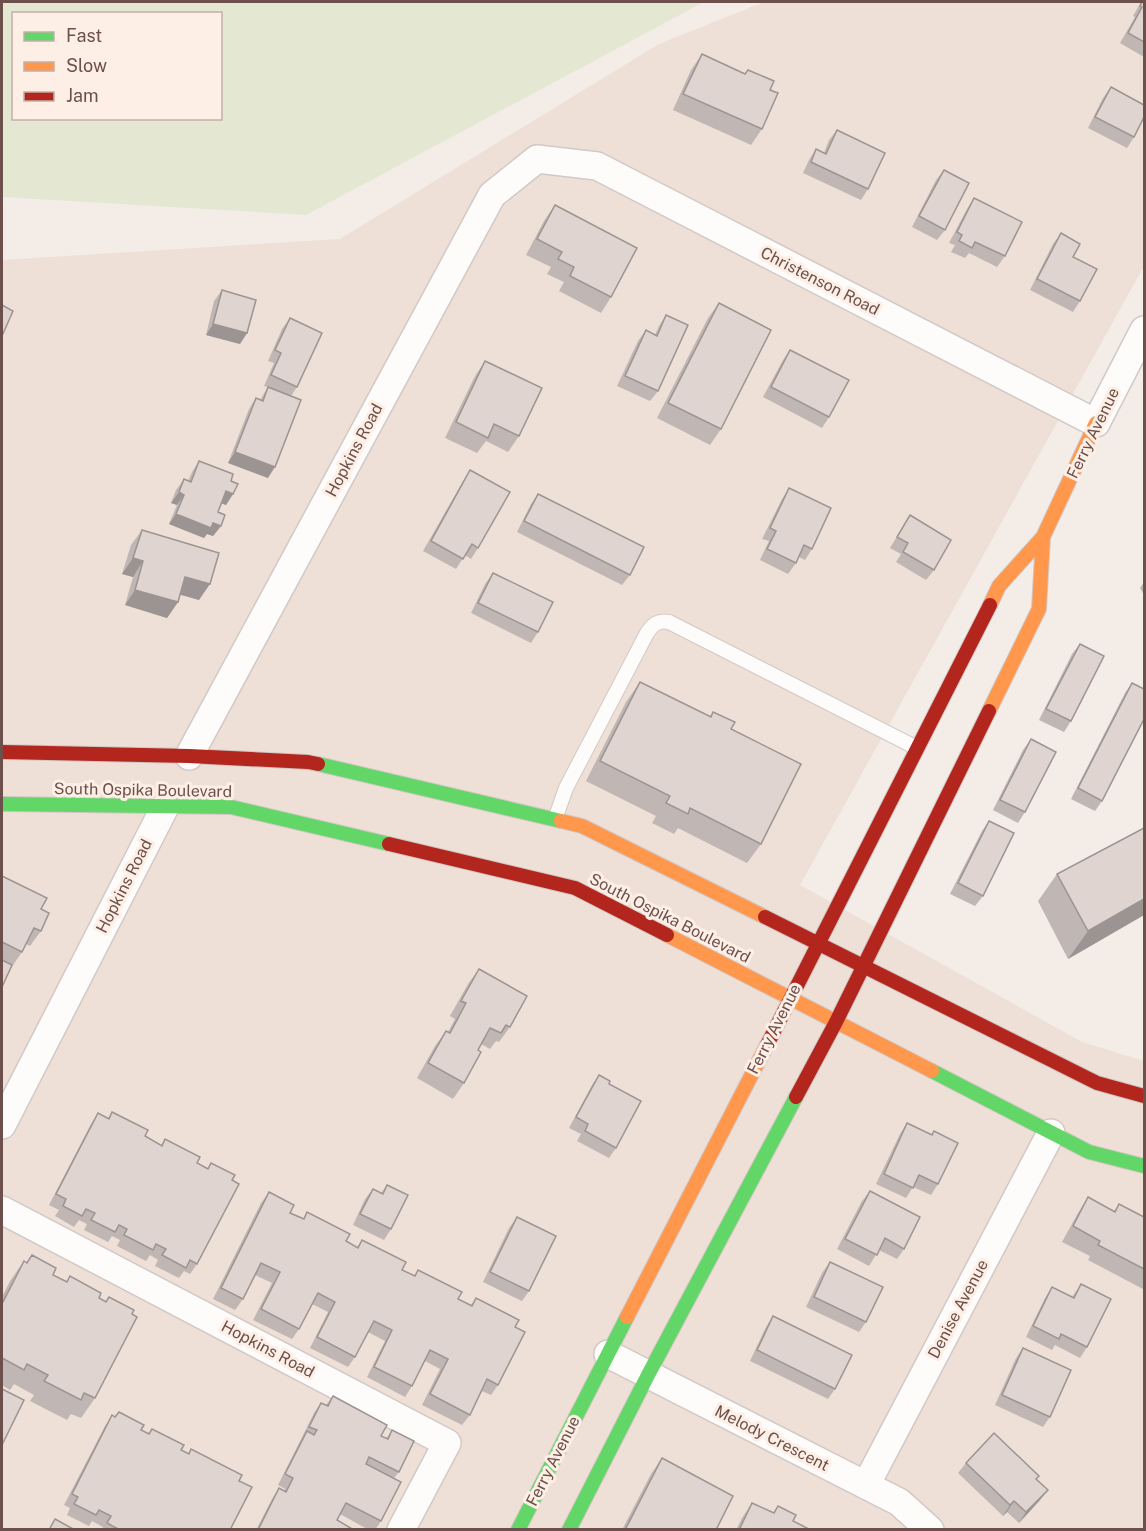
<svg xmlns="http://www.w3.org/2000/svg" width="1146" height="1531" font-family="'Public Sans',sans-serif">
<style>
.residential{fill:#eee0d7}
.green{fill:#e4e8d3;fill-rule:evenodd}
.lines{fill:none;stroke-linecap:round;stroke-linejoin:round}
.lane-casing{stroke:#d2c9c6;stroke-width:16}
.street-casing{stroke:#d2c9c6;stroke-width:30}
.fast-casing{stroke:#d2c7c4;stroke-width:16}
.slow-casing{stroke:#d2c7c4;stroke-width:16}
.jam-casing{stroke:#d2c7c4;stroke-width:16}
.lane{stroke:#fdfcfb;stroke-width:14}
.street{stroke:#fdfcfb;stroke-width:27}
.fast{stroke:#63d668;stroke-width:14}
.slow{stroke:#ff974d;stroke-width:14}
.jam{stroke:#b3261e;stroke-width:14}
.wall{fill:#c0b6b3}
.shaded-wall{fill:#9c9492}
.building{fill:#dfd4d0;stroke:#9c9492;stroke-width:1.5}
.labels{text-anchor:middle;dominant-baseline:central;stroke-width:6;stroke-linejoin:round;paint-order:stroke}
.street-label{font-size:16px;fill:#6d504b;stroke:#fdefe6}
</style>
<rect width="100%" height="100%" fill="#f3ece7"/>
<!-- residential -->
<polygon class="residential" points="764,2 1144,2 1144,266 800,885 1082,1042 1144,1061 1144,1529 2,1530 2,260 340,239 659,44"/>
<!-- green -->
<path class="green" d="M 2,2 L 704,2 L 306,215 L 2,197 ZM 14,14 L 220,14 L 220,118 L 14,118 Z"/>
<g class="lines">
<defs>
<path id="lane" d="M 555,819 L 566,788 L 647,633 C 653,624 658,620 669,622 L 917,748"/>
<g id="street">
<polyline points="189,756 492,195 537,159 597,166 1096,423 1144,330"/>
<polyline points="2,1125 165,807"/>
<polyline points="2,1210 447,1443 401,1530"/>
<polyline points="608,1354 899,1502 930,1530"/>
<polyline points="866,1485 1051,1133"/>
</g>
<g id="fast">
<polyline points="318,764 561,821"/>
<polyline points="2,804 231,807 389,844"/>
<polyline points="932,1071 1089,1152 1144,1166"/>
<polyline points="518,1530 627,1317"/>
<polyline points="569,1530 648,1375 796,1097"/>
</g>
<g id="slow">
<polyline points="990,605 999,586 1043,537 1096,423"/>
<polyline points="989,711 1039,609 1043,537"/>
<polyline points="561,821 582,826 765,917"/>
<polyline points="667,935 932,1071"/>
<polyline points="627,1317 767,1045"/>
</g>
<g id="jam">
<polyline points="2,752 189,756 308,762 318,764"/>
<polyline points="389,844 575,888 667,935"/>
<polyline points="765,917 1097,1083 1144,1096"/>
<polyline points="767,1045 990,605"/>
<polyline points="796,1097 836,1022 989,711"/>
</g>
</defs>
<!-- lane casing -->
<use href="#lane" class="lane-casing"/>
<!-- street casing -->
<use href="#street" class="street-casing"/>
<!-- fast casing -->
<use href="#fast" class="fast-casing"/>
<!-- slow casing -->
<use href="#slow" class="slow-casing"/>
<!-- jam casing -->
<use href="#jam" class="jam-casing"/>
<!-- lane -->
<use href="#lane" class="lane"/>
<!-- street -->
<use href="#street" class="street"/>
<!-- fast -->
<use href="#fast" class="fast"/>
<!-- slow -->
<use href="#slow" class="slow"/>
<!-- jam -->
<use href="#jam" class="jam"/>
</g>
<!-- wall -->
<g class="wall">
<polygon points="1141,2 1144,2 1144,57 1120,43 1135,17 1133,16"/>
<polygon points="702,54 745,74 748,70 770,90 762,129 751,145 673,110 691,70"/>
<polygon points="1111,87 1134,137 1127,148 1088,128 1103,98"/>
<polygon points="837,130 868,189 861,200 803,173 809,160 816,149 824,153 829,140"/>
<polygon points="944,170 945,230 937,240 912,227 936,180"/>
<polygon points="974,198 1005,256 997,267 969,253 965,258 951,252 955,245 949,243 967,209"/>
<polygon points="555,205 611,297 601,313 559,291 564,282 547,274 551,267 526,255 544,221"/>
<polygon points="1061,233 1073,257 1080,301 1073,312 1030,290 1053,244"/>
<polygon points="222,290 247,333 240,344 206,335 214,301"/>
<polygon points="719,303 721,429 710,445 657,418 708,318"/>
<polygon points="666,315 658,391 650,401 617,386 638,341 646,330 655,335 659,326"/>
<polygon points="290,318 297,387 291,396 268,478 228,463 249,409 256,398 260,400 268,387 264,386 274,363 268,361 282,329"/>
<polygon points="790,350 829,417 822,428 763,397 783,360"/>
<polygon points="485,361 519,436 508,452 486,441 477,453 445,438 475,376"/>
<polygon points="199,461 231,481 233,494 226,505 221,503 218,512 221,526 213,536 207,534 204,538 169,524 177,505 171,503 176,490 184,479 188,481 192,472"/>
<polygon points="470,470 478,548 471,559 465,555 456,569 423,551 463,481"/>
<polygon points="789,488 812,549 805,560 799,557 796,563 788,574 760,560 769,541 762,539 782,499"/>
<polygon points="538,494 630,575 622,585 517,532 531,504"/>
<polygon points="910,515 934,570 926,580 896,562 901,554 890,548"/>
<polygon points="142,530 199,600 180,594 178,602 167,618 125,605 133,577 122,574 131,545"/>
<polygon points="493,573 538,632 531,643 471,613 485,584"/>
<polygon points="1144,582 1144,595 1140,588"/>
<polygon points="1080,644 1071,721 1064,732 1039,720 1072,654"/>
<polygon points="640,682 710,716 713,712 731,729 761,844 747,863 678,828 674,834 652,823 656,816 586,781 626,702"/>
<polygon points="1132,683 1102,801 1095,811 1071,799 1125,693"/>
<polygon points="1031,739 1025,812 1018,823 993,810 1023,750"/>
<polygon points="989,821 983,896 975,906 950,894 982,831"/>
<polygon points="1144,828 1144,915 1068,959 1038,901 1057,874"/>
<polygon points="2,876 41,909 41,931 30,946 26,944 22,952 11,968 2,987"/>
<polygon points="479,969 510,1027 499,1042 496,1041 490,1049 481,1044 464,1083 453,1099 417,1078 435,1046 446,1031 448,1032 455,1019 450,1016 468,984"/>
<polygon points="599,1075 609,1084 616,1148 609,1158 577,1141 581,1134 569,1128 592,1085"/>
<polygon points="112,1112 145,1136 161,1145 165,1139 197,1163 208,1168 211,1163 197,1264 190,1274 184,1271 179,1278 155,1266 158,1260 150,1255 146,1261 117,1246 120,1240 112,1236 108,1242 84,1230 87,1224 79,1220 74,1227 55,1216 59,1210 49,1205 91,1124 98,1113 108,1118"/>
<polygon points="907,1123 931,1135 934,1131 938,1184 931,1195 913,1187 906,1198 876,1184 900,1134"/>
<polygon points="387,1185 391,1229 384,1240 353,1225 365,1199 373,1189 381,1193"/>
<polygon points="870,1191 904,1249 897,1259 879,1250 869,1266 837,1249 862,1201"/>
<polygon points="269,1192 290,1213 303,1219 307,1212 346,1241 357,1247 362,1240 402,1270 414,1276 418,1270 458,1299 471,1305 476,1298 515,1327 498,1385 491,1395 482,1391 470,1415 462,1425 422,1405 440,1369 425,1361 412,1386 405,1397 367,1377 385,1341 368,1332 355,1357 348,1367 310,1348 328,1312 312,1304 299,1329 292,1339 253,1320 272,1283 255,1275 243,1299 235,1310 213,1299 261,1203"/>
<polygon points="1088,1197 1114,1211 1119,1204 1144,1217 1144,1288 1143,1289 1088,1260 1090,1256 1062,1242 1078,1213"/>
<polygon points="517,1217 529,1291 522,1301 483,1282 509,1228"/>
<polygon points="32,1255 53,1275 67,1281 70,1276 99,1298 106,1302 109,1297 95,1398 81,1418 71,1414 67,1420 30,1401 34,1395 14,1384 10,1390 2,1385 2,1297 10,1281 24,1261 27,1262"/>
<polygon points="830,1262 866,1322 859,1332 806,1307 822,1273"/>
<polygon points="1081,1284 1087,1347 1080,1358 1055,1345 1052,1350 1026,1337 1045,1298 1052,1287 1072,1297"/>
<polygon points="773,1316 835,1389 828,1399 750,1361 766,1327"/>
<polygon points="1023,1348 1050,1417 1043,1427 995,1405 1016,1358"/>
<polygon points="333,1396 381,1436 386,1439 392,1430 399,1472 394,1478 381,1521 375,1530 369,1530 340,1514 337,1520 354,1530 256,1530 272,1499 279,1488 284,1491 285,1489 278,1485 314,1413 321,1403 326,1405"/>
<polygon points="112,1415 148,1434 152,1429 181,1450 188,1454 191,1449 239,1481 230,1530 102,1530 103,1527 92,1521 89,1526 67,1515 70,1508 64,1505 105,1426"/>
<polygon points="662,1458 716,1530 622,1530 651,1474"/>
<polygon points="966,1463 1036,1479 1040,1500 1019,1523 1007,1512 1003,1516 958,1473"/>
<polygon points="752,1503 773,1513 778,1506 793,1521 806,1530 736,1530 742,1518"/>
</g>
<!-- shaded-wall -->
<g class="shaded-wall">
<polygon points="213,324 247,333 240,344 206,335"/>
<polygon points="235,452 275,467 268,478 228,463"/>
<polygon points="226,491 233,494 226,505 218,502"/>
<polygon points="179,492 184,495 177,505 171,503"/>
<polygon points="176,514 213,523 221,526 213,536 207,534 204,538 169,524"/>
<polygon points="133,558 143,561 133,577 122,574"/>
<polygon points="185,577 210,584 199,600 174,593"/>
<polygon points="135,590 178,602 167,618 125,605"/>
<polygon points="1144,899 1144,915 1068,959 1088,931"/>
<polygon points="1048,1490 1040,1500 1019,1523 1026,1512"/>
<polygon points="1014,1501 1007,1512 1003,1516 1010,1505"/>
</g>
<!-- building -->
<g class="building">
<polygon points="1142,2 1144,2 1144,42 1128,33 1142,7 1140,6"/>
<polygon points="702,54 745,74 748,70 774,81 770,90 778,93 762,129 683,94"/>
<polygon points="1111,87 1144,105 1144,117 1134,137 1095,117"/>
<polygon points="837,130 885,153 868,189 811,162 816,149 826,154"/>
<polygon points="944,170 969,183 945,230 919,216"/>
<polygon points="974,198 1022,222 1005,256 975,242 972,248 959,241 962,235 957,232"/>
<polygon points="555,205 637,248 611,297 570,276 574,267 558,259 562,252 537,239"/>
<polygon points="1061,233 1080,244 1073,257 1097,269 1080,301 1037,279"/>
<polygon points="222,290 256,300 247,333 213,324"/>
<polygon points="719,303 771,330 721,429 668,403"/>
<polygon points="2,305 13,311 2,336"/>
<polygon points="666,315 688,325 658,391 625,376 646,330 657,336"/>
<polygon points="290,318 322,333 297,387 271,375 281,353 275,350"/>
<polygon points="790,350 849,380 829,417 771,387"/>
<polygon points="485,361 542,388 519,436 494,424 488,438 456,422"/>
<polygon points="268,387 301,400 275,467 235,452 256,398 263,401"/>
<polygon points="199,461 233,474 231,481 238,484 233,494 226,491 218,512 225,515 221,526 213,523 211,528 176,514 184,495 179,492 184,479 191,482"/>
<polygon points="470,470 510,492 478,548 472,544 463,559 431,541"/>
<polygon points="789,488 831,508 812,549 804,545 796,563 767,549 776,531 770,528"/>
<polygon points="538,494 644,547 630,575 524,521"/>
<polygon points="910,515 951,540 934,570 903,552 908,543 897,537"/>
<polygon points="142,530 219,553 210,584 185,577 178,602 135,590 143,561 133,558"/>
<polygon points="493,573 553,602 538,632 478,603"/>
<polygon points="1080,644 1104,656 1071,721 1046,709"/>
<polygon points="640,682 711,717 713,712 735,722 731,729 801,764 761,844 690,808 688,814 666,803 670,796 600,761"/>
<polygon points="1132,683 1144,689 1144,719 1102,801 1078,788"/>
<polygon points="1031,739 1056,752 1025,812 1000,800"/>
<polygon points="989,821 1014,833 983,896 958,883"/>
<polygon points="1144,828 1144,899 1088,931 1057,874"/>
<polygon points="2,876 47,898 41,909 49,913 41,931 34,928 22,952 2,942"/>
<polygon points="2,960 12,965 2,987"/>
<polygon points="479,969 527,996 510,1027 506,1025 501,1033 490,1028 478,1050 481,1052 464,1083 428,1063 446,1031 450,1033 466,1003 461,1001"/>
<polygon points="599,1075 610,1081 609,1084 641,1101 616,1148 585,1131 588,1124 576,1117"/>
<polygon points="112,1112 148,1130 145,1136 162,1146 165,1139 200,1157 197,1163 208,1169 211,1163 235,1175 232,1180 239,1184 197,1264 190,1260 186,1268 162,1255 166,1249 156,1244 153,1250 124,1235 127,1229 119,1225 115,1232 91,1220 95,1213 86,1209 82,1216 63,1206 66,1199 56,1194 98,1113 109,1119"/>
<polygon points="907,1123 932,1135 934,1131 958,1143 938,1184 919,1175 913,1188 884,1174"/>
<polygon points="387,1185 408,1195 391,1229 360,1214 373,1189 383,1194"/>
<polygon points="870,1191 920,1217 904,1249 885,1238 877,1255 845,1239"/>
<polygon points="269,1192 294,1205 290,1213 304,1219 307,1212 350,1234 346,1241 358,1248 362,1240 406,1262 402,1270 415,1276 418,1270 462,1292 458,1299 472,1306 476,1298 519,1320 515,1327 525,1332 498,1385 487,1379 470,1415 430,1394 448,1359 430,1350 412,1386 374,1367 392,1330 374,1321 355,1357 317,1337 335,1302 318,1293 299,1329 261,1309 280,1272 261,1263 243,1299 221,1288"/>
<polygon points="1088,1197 1115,1212 1119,1204 1144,1217 1144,1269 1098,1245 1100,1241 1073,1226"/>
<polygon points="517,1217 556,1236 529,1291 490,1272"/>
<polygon points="32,1255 56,1268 53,1275 67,1282 70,1276 101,1293 99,1298 106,1302 109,1297 134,1310 132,1314 137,1317 95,1398 84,1393 81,1400 44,1381 48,1375 27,1364 24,1370 2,1358 2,1304 24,1261 27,1263"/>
<polygon points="830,1262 883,1287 866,1322 814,1297"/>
<polygon points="1081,1284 1111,1299 1087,1347 1061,1334 1059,1339 1033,1326 1052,1287 1074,1298"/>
<polygon points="773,1316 852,1355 835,1389 757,1350"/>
<polygon points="1023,1348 1071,1370 1050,1417 1002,1395"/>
<polygon points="2,1389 24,1400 2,1445"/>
<polygon points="333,1396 387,1425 381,1436 388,1439 392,1430 414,1441 399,1472 369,1457 366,1464 401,1482 381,1521 346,1503 337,1520 354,1530 258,1530 279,1488 286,1492 293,1478 285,1474 307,1431 314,1435 317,1430 309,1427 321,1403 328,1406"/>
<polygon points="119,1412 144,1425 141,1430 149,1434 152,1429 184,1445 181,1450 189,1454 191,1449 242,1475 239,1481 252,1487 230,1530 120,1530 107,1523 111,1516 99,1510 96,1515 74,1504 78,1497 72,1494 112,1415 115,1417"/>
<polygon points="994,1433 1039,1476 1036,1479 1048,1490 1026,1512 1014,1501 1010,1505 966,1463"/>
<polygon points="662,1458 733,1496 716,1530 625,1530"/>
<polygon points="752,1503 774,1513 778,1506 796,1515 793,1521 807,1528 806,1530 739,1530"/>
<polygon points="55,1519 75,1530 49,1530"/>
</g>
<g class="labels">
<!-- street labels -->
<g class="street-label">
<text transform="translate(820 281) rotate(27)">Christenson Road</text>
<text transform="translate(1093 433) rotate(-64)">Ferry Avenue</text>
<text transform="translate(354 450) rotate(-62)">Hopkins Road</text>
<text transform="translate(143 790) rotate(1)">South Ospika Boulevard</text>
<text transform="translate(124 886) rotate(-63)">Hopkins Road</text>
<text transform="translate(670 918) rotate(27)">South Ospika Boulevard</text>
<text transform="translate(774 1029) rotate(-63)">Ferry Avenue</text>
<text transform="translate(958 1309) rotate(-62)">Denise Avenue</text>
<text transform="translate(268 1349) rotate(28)">Hopkins Road</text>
<text transform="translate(772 1438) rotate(27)">Melody Crescent</text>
<text transform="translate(553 1461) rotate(-63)">Ferry Avenue</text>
</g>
</g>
<!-- border -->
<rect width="1146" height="1531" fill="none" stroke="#6d504b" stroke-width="6"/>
<!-- legend -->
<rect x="12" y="12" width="210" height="108" fill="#fdefe6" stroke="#c3afa8" stroke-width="1.5"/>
<rect x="24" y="32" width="30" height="9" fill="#63d668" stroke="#c3afa8" stroke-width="1.5"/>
<text x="66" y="42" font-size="18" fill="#6d504b">Fast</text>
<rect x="24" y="62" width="30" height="9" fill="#ff974d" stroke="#c3afa8" stroke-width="1.5"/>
<text x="66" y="72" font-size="18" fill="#6d504b">Slow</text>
<rect x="24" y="92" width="30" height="9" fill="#b3261e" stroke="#c3afa8" stroke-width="1.5"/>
<text x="66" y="102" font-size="18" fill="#6d504b">Jam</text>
</svg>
